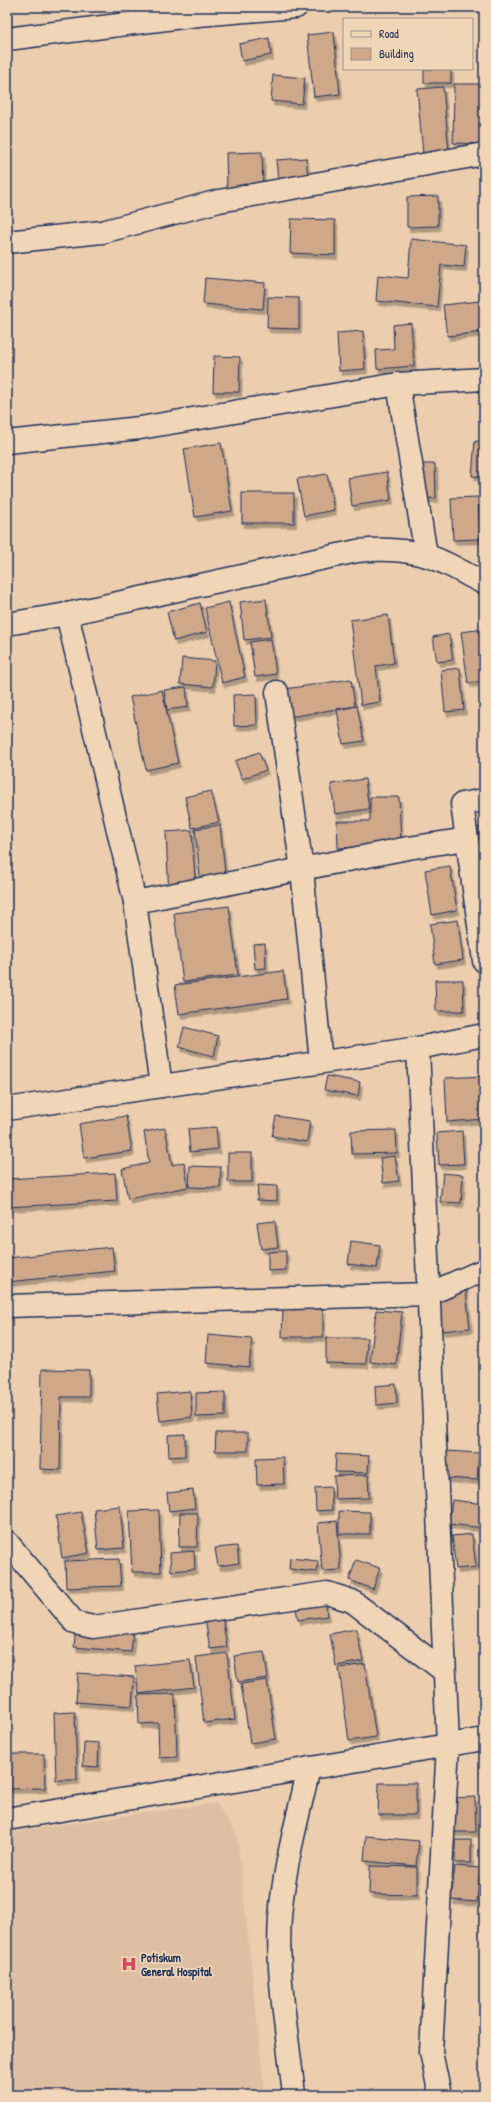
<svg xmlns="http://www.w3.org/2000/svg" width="491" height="2102" font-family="'Patrick Hand',sans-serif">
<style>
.built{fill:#dfbfa2}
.building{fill:#cfa789;stroke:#1b2f5e;filter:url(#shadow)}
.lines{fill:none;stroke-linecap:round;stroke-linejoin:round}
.street-casing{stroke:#1b2f5e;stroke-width:25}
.street{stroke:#f0d6b7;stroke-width:22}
.labels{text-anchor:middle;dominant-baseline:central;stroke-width:3.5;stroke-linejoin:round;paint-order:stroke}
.poi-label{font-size:12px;font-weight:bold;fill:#1b2f5e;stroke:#f0d6b7;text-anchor:start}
</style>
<defs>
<filter id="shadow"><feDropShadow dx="2.5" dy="4.5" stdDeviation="0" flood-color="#0004"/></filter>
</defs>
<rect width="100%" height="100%" fill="#ecceae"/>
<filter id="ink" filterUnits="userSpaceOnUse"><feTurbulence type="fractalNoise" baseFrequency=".025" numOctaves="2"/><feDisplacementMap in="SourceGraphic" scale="8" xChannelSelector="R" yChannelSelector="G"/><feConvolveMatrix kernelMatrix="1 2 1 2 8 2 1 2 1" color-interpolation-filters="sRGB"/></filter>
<g filter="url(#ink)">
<!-- built -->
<polygon class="built" points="216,1803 237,1834 265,2095 7,2095 7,1832"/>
<!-- building -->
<g class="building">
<polygon points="334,32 340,94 314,97 307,35"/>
<polygon points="269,38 271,55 242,61 239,44"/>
<rect x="424" y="69" width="27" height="14"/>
<polygon points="273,75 305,78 302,104 271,101"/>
<polygon points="454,84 484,84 484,144 453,143"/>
<polygon points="443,87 449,152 423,154 417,89"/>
<polygon points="262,152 263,188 227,189 226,153"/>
<polygon points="306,158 308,176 278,179 276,160"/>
<polygon points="438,196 438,226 407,227 407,197"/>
<polygon points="291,219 335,220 335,255 290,253"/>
<polygon points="411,239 466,245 464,267 441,265 437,307 376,301 378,275 408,278"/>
<polygon points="205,278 265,283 263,309 203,304"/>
<polygon points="268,297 299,298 299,329 267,328"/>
<polygon points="480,301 483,332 447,336 443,305"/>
<polygon points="411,323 414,366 377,369 376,350 394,349 393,325"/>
<polygon points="363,331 365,369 339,371 337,333"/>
<polygon points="214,356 240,357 239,392 213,392"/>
<polygon points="475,441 484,442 484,477 472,476"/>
<polygon points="221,443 232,511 195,517 184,449"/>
<polygon points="411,464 435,464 436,498 412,499"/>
<polygon points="387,472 391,500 352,506 348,478"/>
<polygon points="327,474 334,510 304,516 297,479"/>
<rect x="242" y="493" width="52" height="30"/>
<polygon points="478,497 480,539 453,540 451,498"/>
<polygon points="266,599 271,637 244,640 240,602"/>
<polygon points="229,602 245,677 222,683 205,608"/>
<polygon points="200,603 207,632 174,641 167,612"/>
<polygon points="388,615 394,663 376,666 380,702 361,705 350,620"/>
<polygon points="484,629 484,681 468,683 461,632"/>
<polygon points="449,634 453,660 437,662 433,637"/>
<polygon points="271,639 276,674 255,677 250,642"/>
<polygon points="182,658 215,661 213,687 180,684"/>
<polygon points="460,668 464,710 445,712 441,670"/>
<polygon points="351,679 355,706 289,717 285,689"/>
<polygon points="186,687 188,707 167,710 164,690"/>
<polygon points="162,690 178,763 146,770 130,697"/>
<polygon points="256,694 257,725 234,726 233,695"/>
<polygon points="357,706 364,741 343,744 337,710"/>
<polygon points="259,752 266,770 242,779 235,761"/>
<polygon points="481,761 484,761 484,785 483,785"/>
<polygon points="365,779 369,809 335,814 331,784"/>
<polygon points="211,791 219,822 192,828 185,797"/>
<polygon points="370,797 399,797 401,846 338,848 337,821 370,821"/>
<polygon points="220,825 227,892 202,895 195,829"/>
<polygon points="484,827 484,864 473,865 468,829"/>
<polygon points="192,830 196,896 169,898 166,832"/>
<polygon points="450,866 457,910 432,915 425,870"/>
<polygon points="229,906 238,975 183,982 174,913"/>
<polygon points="458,920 463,960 435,964 430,924"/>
<polygon points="265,943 266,968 255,969 253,944"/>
<polygon points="283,971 287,999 179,1014 175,985"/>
<polygon points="435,980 463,980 464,1011 436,1011"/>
<polygon points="184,1027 218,1036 214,1056 179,1047"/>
<polygon points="327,1076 360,1082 358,1096 324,1090"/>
<polygon points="484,1076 484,1119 447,1122 445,1078"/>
<polygon points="126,1116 132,1151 84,1158 79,1124"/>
<polygon points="276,1116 310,1121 307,1142 272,1136"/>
<polygon points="216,1127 218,1149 190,1152 188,1129"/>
<polygon points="165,1128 172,1165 184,1162 188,1187 128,1199 122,1169 149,1163 144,1132"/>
<polygon points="396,1130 397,1153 352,1154 351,1131"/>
<polygon points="462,1131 464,1164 439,1165 437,1133"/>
<rect x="228" y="1153" width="24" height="29"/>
<polygon points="395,1156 399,1181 383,1183 380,1158"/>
<polygon points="190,1166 221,1167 220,1188 189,1187"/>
<polygon points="115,1173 117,1201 7,1207 7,1179"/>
<polygon points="443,1173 463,1175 461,1203 440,1202"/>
<polygon points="258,1185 277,1186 277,1201 257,1200"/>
<polygon points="275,1221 278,1247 261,1249 257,1223"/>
<polygon points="351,1241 380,1245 377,1268 348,1264"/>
<polygon points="112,1247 115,1271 7,1282 7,1258"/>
<polygon points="286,1251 286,1270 268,1271 268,1252"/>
<polygon points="465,1281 470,1328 442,1331 438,1284"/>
<polygon points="283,1308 323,1309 323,1337 282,1337"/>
<polygon points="376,1310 402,1312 396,1365 370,1362"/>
<polygon points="208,1335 252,1339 249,1367 206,1363"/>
<polygon points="326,1338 367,1338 366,1364 326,1363"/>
<polygon points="42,1369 89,1370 89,1397 61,1397 60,1470 40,1469"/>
<polygon points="396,1384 397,1403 376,1405 375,1386"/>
<polygon points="190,1391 192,1417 160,1421 157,1394"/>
<polygon points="225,1392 225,1416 196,1417 196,1393"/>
<polygon points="216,1433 248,1433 248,1451 215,1451"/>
<polygon points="185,1434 185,1456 169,1457 168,1435"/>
<polygon points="446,1451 479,1453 477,1480 445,1478"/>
<polygon points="336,1454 369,1456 368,1473 335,1472"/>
<polygon points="283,1457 284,1484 257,1485 256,1458"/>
<polygon points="368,1475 369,1498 335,1499 334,1476"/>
<polygon points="331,1487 332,1510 316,1511 315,1488"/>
<polygon points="193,1490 195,1508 169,1511 167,1493"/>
<polygon points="452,1500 484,1504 484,1528 449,1524"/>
<polygon points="120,1506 124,1548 98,1550 94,1509"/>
<polygon points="159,1510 161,1572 132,1572 129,1511"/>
<polygon points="339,1511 370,1512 370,1534 339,1534"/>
<polygon points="81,1512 89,1553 62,1558 56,1516"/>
<polygon points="180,1513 198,1513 197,1547 179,1547"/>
<polygon points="337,1521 341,1570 322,1571 318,1523"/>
<polygon points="472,1534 476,1567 456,1569 452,1536"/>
<polygon points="237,1546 239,1563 218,1566 215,1548"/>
<polygon points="194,1551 195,1569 171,1571 170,1553"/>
<polygon points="290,1558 318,1561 317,1572 289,1569"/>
<polygon points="119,1559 121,1586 66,1588 65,1561"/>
<polygon points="356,1560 380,1568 373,1589 349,1580"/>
<polygon points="325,1598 327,1616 298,1620 295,1602"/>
<polygon points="222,1616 227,1647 210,1649 205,1618"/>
<polygon points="76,1628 133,1633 131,1652 74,1647"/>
<polygon points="356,1629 363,1661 336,1666 330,1634"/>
<polygon points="264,1652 268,1678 238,1682 234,1656"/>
<polygon points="227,1653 235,1719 204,1723 196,1657"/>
<polygon points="190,1660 194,1687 139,1694 135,1666"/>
<polygon points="365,1664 376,1737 349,1741 339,1668"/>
<polygon points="78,1673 134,1677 132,1706 76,1702"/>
<polygon points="267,1680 276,1739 250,1743 241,1684"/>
<polygon points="175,1694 177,1757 159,1758 158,1723 139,1724 138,1695"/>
<polygon points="75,1712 77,1780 56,1780 54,1713"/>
<polygon points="84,1742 99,1743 98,1767 83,1766"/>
<polygon points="7,1754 44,1754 45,1788 7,1789"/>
<polygon points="379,1783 416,1783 416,1815 378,1815"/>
<polygon points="475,1797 476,1832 452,1832 452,1798"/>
<polygon points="366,1836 419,1841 416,1866 364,1861"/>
<rect x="455" y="1840" width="16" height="23"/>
<polygon points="370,1866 417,1867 417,1895 369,1894"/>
<polygon points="455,1866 480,1868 477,1902 451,1900"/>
</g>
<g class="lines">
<defs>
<g id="street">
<polyline points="7,39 198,15 296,7"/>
<polyline points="7,242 102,232 219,201 484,154"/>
<polyline points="398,384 426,555"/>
<polyline points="7,442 140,428 398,384 484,379"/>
<polyline points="67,614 135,902 161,1086"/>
<path d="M 7,624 L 67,614 L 357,551 C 387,548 417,549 445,563 C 458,569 471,577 484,583"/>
<polyline points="277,692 302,870 321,1062"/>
<polyline points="484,800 462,804 484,961"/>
<polyline points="135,902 408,848 467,839"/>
<polyline points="418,1048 448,1745 431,2052 440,2095"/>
<polyline points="7,1109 418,1048 484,1035"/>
<polyline points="7,1306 429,1294 484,1270"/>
<polyline points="7,1542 75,1623 93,1627 327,1593 352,1601 444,1671"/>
<polyline points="7,1819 484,1739"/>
<path d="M 294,2095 C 288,2037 276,1976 280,1917 C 284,1866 298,1817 309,1768"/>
</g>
</defs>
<!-- street casing -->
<use href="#street" class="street-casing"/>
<!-- street -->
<use href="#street" class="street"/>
</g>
</g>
<!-- icons -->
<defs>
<symbol id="hospital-bare" viewBox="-9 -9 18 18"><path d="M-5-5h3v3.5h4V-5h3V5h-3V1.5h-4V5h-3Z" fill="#d1495b" stroke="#f0d6b7" stroke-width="2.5" paint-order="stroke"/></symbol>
</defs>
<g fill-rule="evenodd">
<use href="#hospital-bare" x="118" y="1953" width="22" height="22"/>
</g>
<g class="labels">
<!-- poi labels -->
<g class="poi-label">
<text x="141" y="1957">Potiskum<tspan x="141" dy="14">General Hospital</tspan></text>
</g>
</g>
<!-- margin -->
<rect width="491" height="2102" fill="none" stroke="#f0d6b7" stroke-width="24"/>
<rect x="12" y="12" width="467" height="2078" fill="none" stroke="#1b2f5e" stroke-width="1.5" filter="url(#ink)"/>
<!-- legend -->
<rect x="343" y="18" width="130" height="52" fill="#f0d6b7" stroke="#9b9393"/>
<rect x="351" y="31" width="20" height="6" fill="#f0d6b7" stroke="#9b9393"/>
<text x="379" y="38" font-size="12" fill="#1b2f5e">Road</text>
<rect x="351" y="48" width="20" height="12" fill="#cfa789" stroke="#9b9393"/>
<text x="379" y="58" font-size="12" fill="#1b2f5e">Building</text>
</svg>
